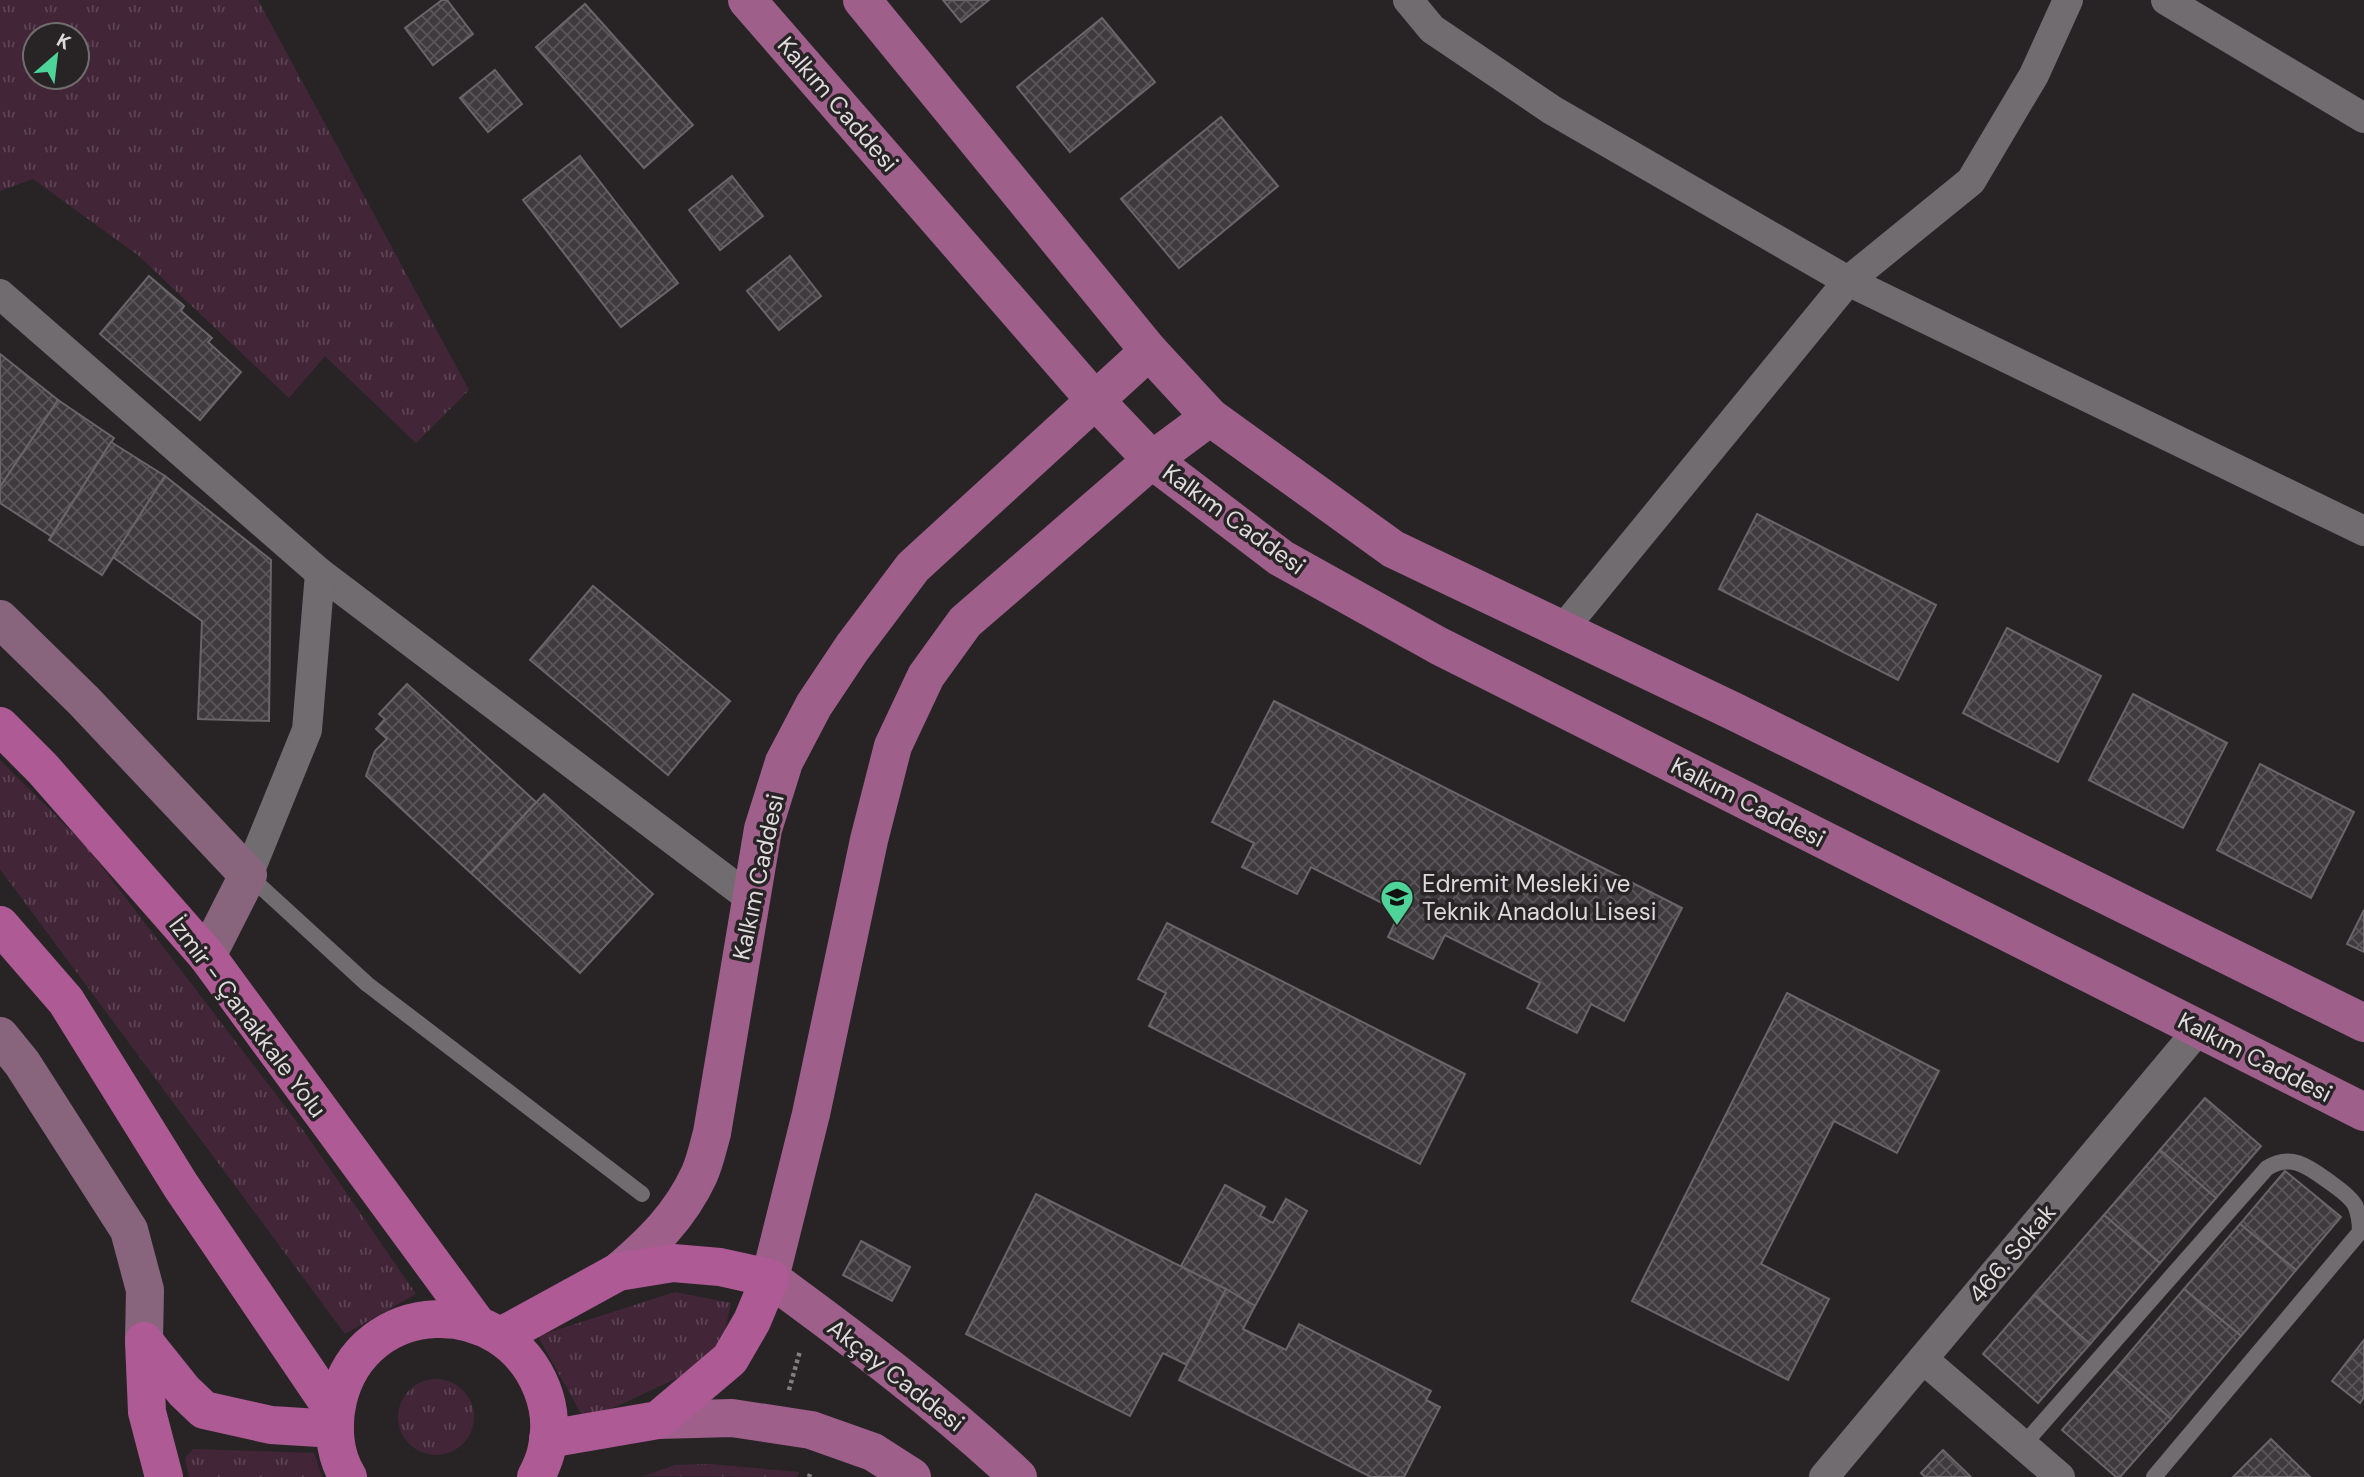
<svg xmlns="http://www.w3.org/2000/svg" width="2364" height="1477" font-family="'DM Sans',sans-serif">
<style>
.grass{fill:url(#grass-tufts);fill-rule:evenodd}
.building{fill:url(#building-cross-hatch);stroke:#6a6568;stroke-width:2}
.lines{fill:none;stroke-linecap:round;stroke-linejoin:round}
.path{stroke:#837f81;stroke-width:4.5;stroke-dasharray:3.5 3.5;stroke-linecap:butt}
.service{stroke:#716c6f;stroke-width:16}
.minor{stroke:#716c6f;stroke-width:30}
.secondary{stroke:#88657d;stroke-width:38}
.primary{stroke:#9f5f8b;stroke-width:38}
.trunk{stroke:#ae5a94;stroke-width:38}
.labels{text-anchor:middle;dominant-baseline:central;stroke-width:7;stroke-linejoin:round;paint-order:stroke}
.street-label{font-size:24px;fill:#dedbdd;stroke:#282426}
.poi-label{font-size:24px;fill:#dedbdd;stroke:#282426;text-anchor:start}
</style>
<defs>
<pattern id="grass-tufts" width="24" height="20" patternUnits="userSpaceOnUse" patternTransform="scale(1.75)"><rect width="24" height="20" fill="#422638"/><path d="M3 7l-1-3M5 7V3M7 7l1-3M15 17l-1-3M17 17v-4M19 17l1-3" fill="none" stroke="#5d4554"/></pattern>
<pattern id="building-cross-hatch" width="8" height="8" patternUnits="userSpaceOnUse" patternTransform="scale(1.75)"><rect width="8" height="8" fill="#3f3a3d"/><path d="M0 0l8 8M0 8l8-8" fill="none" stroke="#5a5659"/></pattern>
</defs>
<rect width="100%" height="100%" fill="#282426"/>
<!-- grass -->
<g class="grass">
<path d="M 0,0 L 258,0 L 469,390 L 416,443 L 325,356 L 289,398 L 139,256 L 33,179 L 0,191 ZM 35,35 L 77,35 L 77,77 L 35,77 Z"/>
<polygon points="0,760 86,846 303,1130 416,1294 345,1334 0,869"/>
<polygon points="675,1292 731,1303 724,1334 703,1366 585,1421 538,1336"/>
<circle cx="436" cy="1417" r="38"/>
<polygon points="193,1449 314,1453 322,1477 189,1477 185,1458"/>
<polygon points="710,1464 799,1472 797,1477 644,1476 675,1465"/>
</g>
<!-- building -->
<g class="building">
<polygon points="442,0 447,0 473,34 433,65 405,28"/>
<polygon points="943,0 989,0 961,22"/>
<polygon points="585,4 693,125 644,168 536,47"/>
<polygon points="1102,18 1155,82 1070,152 1017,87"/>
<polygon points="495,70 522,104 488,132 460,98"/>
<polygon points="1221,117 1278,186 1179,268 1121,199"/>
<polygon points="580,156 678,283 621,327 523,200"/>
<polygon points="732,176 763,216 720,250 689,210"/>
<polygon points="790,256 821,296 779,330 747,291"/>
<polygon points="149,276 184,306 181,311 212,338 208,342 241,372 200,420 100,334"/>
<polygon points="0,354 58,400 0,487"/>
<polygon points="58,400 114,438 51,536 0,503 0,487"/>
<polygon points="111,442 165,476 102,575 49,540"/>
<polygon points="165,476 271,560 269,721 198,719 202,621 113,557"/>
<polygon points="1757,514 1936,605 1898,680 1719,589"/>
<polygon points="593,586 730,701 668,775 530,660"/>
<polygon points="2007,628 2101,676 2058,762 1963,713"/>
<polygon points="407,684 536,802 471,873 366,776 375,751 387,739 376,729 385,719 379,714"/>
<polygon points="2133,694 2227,743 2183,828 2089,780"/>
<polygon points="1274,701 1682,908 1624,1021 1591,1004 1577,1033 1527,1008 1540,983 1445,935 1433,959 1388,937 1400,912 1311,867 1297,894 1242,867 1254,843 1212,822"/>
<polygon points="2260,764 2354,812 2311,898 2217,850"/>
<polygon points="544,794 653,894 580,973 471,873"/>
<polygon points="2364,910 2364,952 2347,944"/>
<polygon points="1167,923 1465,1074 1420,1164 1149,1026 1166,993 1138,979"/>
<polygon points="1787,993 1939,1071 1897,1153 1834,1121 1761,1264 1829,1299 1788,1380 1632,1301"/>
<polygon points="2205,1098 2261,1146 2216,1198 2160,1150"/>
<polygon points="2160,1150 2216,1198 2160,1263 2104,1215"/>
<polygon points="2285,1171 2341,1217 2296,1270 2240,1224"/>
<polygon points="1225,1185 1265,1207 1260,1216 1273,1223 1286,1199 1307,1211 1255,1306 1181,1266"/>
<polygon points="1036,1194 1226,1289 1187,1365 1163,1353 1130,1416 966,1334"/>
<polygon points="2104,1215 2160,1263 2090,1344 2034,1295"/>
<polygon points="2240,1224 2296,1270 2241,1336 2184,1289"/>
<polygon points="861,1241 910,1267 892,1301 843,1275"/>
<polygon points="1226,1289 1255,1306 1243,1329 1286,1350 1299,1324 1431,1391 1426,1400 1440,1407 1404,1477 1371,1477 1179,1380"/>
<polygon points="2184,1289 2241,1336 2171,1419 2115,1370"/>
<polygon points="2034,1295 2090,1344 2038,1403 1983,1354"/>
<polygon points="2364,1340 2364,1397 2360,1403 2332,1381"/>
<polygon points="2115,1370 2171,1419 2120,1477 2116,1477 2062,1430"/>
<polygon points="2271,1439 2310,1477 2233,1477"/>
<polygon points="1943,1450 1971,1477 1925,1477 1921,1473"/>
</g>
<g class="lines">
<!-- path -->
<g class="path">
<polyline points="789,1390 800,1351"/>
<polyline points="809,1477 810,1474"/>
</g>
<!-- service -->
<g class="service">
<polyline points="248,875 367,984 642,1194"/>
<path d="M 2023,1445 L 2267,1168 C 2292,1152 2310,1168 2331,1183 C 2340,1190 2349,1195 2355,1205 C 2359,1214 2360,1222 2360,1232 L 2154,1477"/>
</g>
<!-- minor -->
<g class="minor">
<polyline points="1408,0 1432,29 1552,110 1848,281 2364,531"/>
<polyline points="2166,0 2364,118"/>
<polyline points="0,294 320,573 750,898"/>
<polyline points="1563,629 1848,281 1971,181 2034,75 2068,0"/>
<polyline points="248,875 307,730 320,573"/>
<polyline points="1923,1359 2060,1477"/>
<polyline points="1824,1477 2199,1029"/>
</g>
<!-- secondary -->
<g class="secondary">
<polyline points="0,619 84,701 248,875 207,956"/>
<polyline points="0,1036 22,1063 129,1230 145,1290 144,1341"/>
</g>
<!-- primary -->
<g class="primary">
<polyline points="747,0 1094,399 1152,460 1281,558 1439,646 2364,1112"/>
<polyline points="862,0 1149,351 1210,417 1393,549 1733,711 2364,1023"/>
<path d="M 618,1272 C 652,1243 680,1216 699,1175 C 705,1162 708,1147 712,1133 L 763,829 L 784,762 L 814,705 L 852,648 L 913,567 L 1149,351"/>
<polyline points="658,1420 732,1418 811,1430 873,1452 912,1477"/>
<path d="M 1018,1477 C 940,1404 856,1341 770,1278 L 811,1114 L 869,840 L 893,746 L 926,676 L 965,622 L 1152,460 L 1210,417"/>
</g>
<!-- trunk -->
<g class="trunk">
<polyline points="0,726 42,768 207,956 477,1324"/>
<polyline points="0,925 66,1001 181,1186 335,1413"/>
<polyline points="501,1336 618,1272 673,1263 720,1267 770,1278 752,1321 730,1359 658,1420 548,1439"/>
<polyline points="144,1341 184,1391 204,1410 271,1425 335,1429"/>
<polyline points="144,1341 147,1412 164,1477"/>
<path d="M 348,1477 C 334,1455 332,1425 338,1400 C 363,1296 504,1292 542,1389 C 550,1409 551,1432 546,1452 C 544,1461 540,1469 536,1477"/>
</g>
</g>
<!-- icons -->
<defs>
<symbol id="school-pin" viewBox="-11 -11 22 30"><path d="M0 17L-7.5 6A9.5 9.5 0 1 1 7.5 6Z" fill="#4ed399" stroke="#282426"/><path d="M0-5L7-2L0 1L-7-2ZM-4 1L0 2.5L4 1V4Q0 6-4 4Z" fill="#111"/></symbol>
</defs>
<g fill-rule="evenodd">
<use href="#school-pin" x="1378" y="878" width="38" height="52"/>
</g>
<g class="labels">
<!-- street labels -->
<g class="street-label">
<text transform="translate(838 104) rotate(49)">Kalkım Caddesi</text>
<text transform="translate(1234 519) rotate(36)">Kalkım Caddesi</text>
<text transform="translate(1748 802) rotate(27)">Kalkım Caddesi</text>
<text transform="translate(758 877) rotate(-78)">Kalkım Caddesi</text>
<text transform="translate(248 1017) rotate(53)">İzmir - Çanakkale Yolu</text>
<text transform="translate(2255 1057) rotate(27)">Kalkım Caddesi</text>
<text transform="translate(2012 1253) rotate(-50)">466. Sokak</text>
<text transform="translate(896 1375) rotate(38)">Akçay Caddesi</text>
</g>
<!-- poi labels -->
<g class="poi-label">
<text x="1422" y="883">Edremit Mesleki ve<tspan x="1422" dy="28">Teknik Anadolu Lisesi</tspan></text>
</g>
</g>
<!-- north arrow -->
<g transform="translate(56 56) rotate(28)"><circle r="33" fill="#282426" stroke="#716d6f" stroke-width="2"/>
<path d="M0-5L12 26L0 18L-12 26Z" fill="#4ed399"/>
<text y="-10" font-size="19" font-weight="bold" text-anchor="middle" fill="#dedbdd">K</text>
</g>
</svg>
